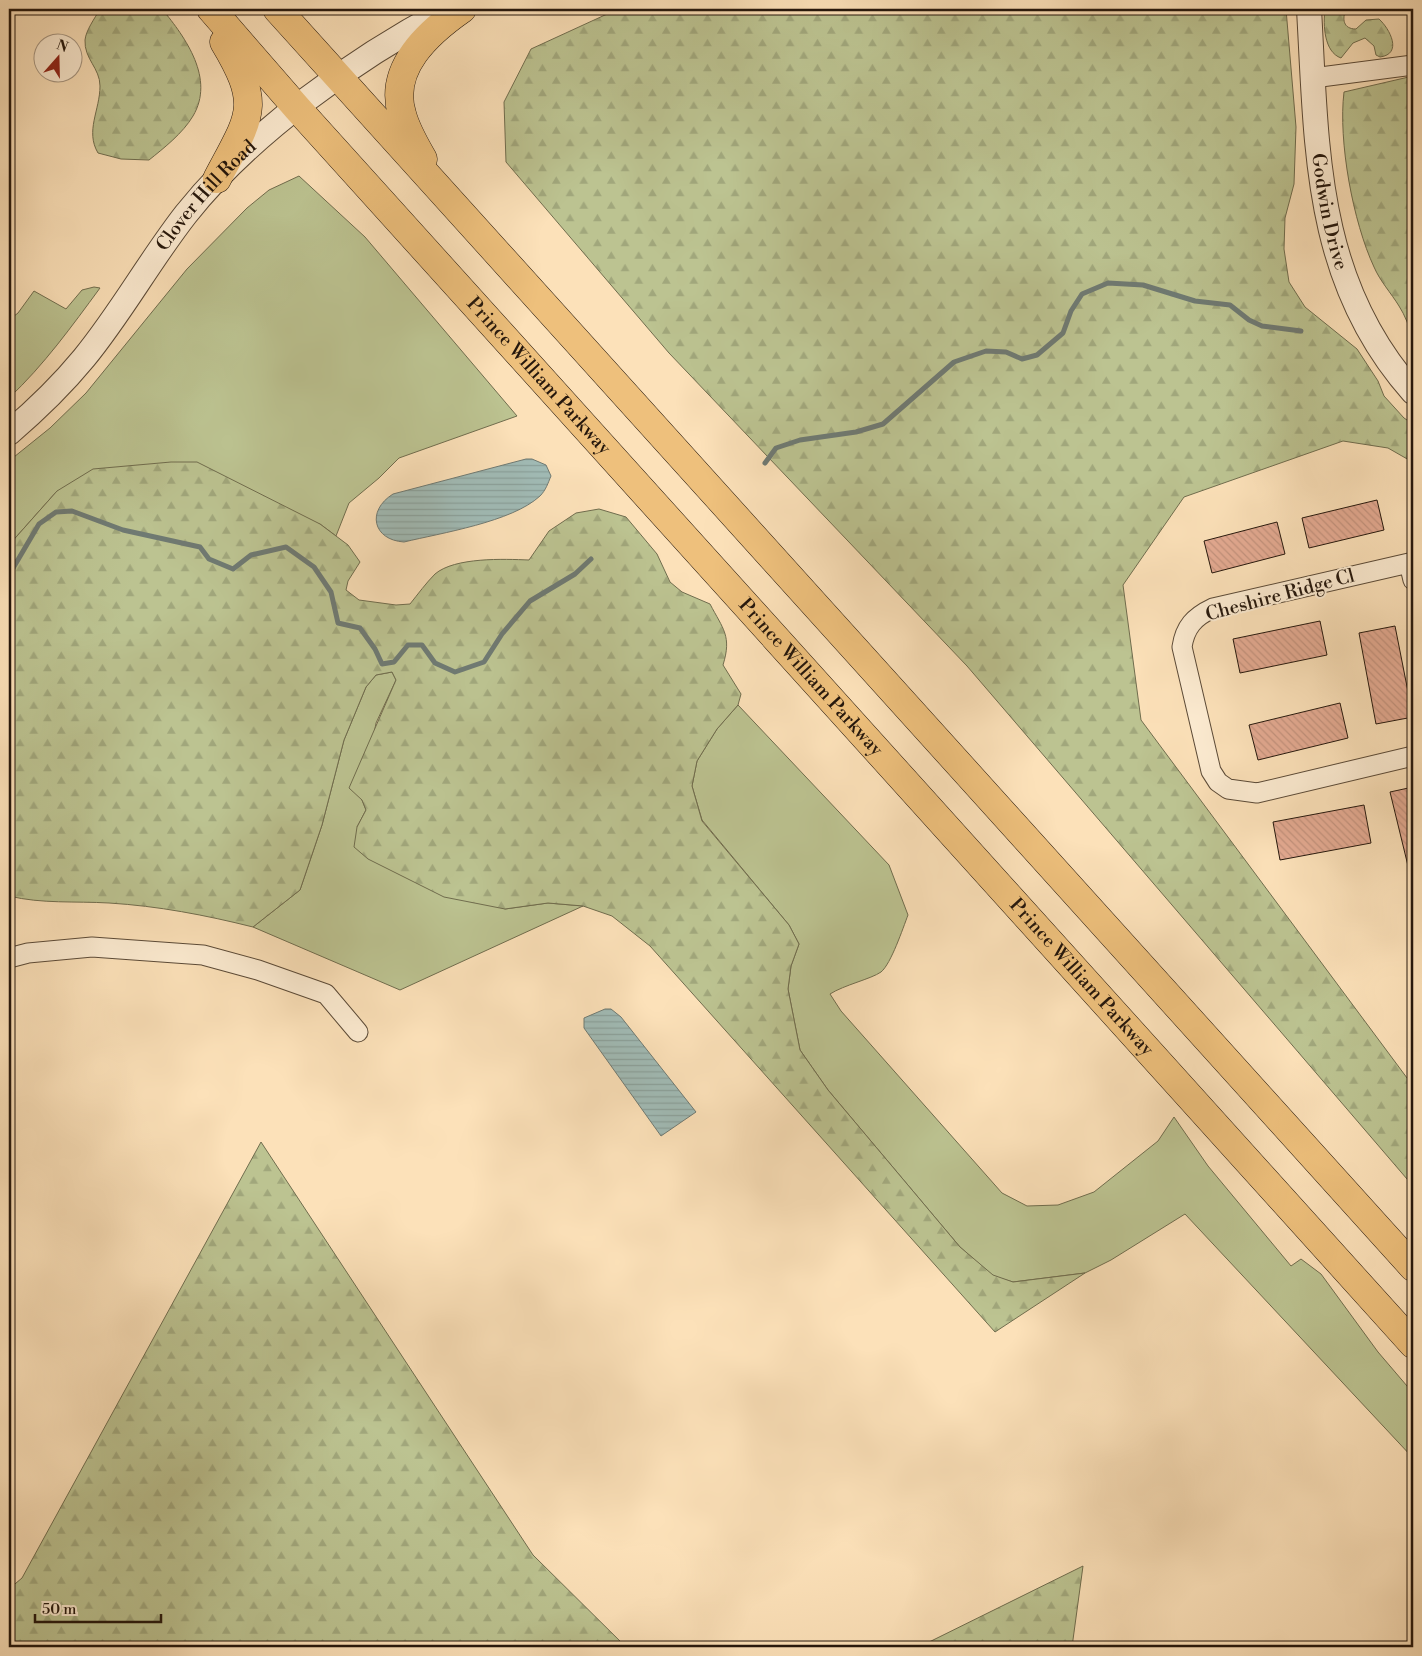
<svg xmlns="http://www.w3.org/2000/svg" width="1422" height="1656" font-family="'Libre Bodoni',serif">
<style>
.green{fill:#bcc391;stroke:#706d4e}
.forest{fill:url(#forest-firs);stroke:#706d4e}
.water{fill:url(#water-rules);stroke:#6f7a73}
.lines{fill:none;stroke-linecap:round;stroke-linejoin:round}
.stream{stroke:#6f7a73;stroke-width:5}
.building{fill:url(#building-back-hatch);stroke:#25170c}
.minor-casing{stroke:#5b4a37;stroke-width:21}
.tertiary-casing{stroke:#5b4a37;stroke-width:26}
.trunk-casing{stroke:#25170c;stroke-width:29}
.minor{stroke:#fdecd2;stroke-width:19}
.tertiary{stroke:#fdecd2;stroke-width:24}
.trunk{stroke:#eec07c;stroke-width:28}
.labels{text-anchor:middle;dominant-baseline:central;stroke-width:4;stroke-linejoin:round;paint-order:stroke}
.street-label{font-size:19px;fill:#25170c;stroke:#fdecd2}
</style>
<defs>
<pattern id="forest-firs" width="22" height="20" patternUnits="userSpaceOnUse" patternTransform="scale(1.25)"><rect width="22" height="20" fill="#bcc391"/><path d="M5 1l3.5 6h-7zM16 11l3.5 6h-7z" fill="#a1a77c"/></pattern>
<pattern id="water-rules" width="6" height="5" patternUnits="userSpaceOnUse" patternTransform="scale(1.25)"><rect width="6" height="5" fill="#a1bcb7"/><path d="M0 2.5h6" fill="none" stroke="#8aa19c"/></pattern>
<pattern id="building-back-hatch" width="6" height="6" patternUnits="userSpaceOnUse" patternTransform="scale(1.25)"><rect width="6" height="6" fill="#e4aa92"/><path d="M-1 5l2 2M0 0l6 6M5-1l2 2" fill="none" stroke="#c3927d"/></pattern>
</defs>
<rect width="100%" height="100%" fill="#fce1b9"/>
<filter id="stains"><feTurbulence type="fractalNoise" baseFrequency=".004" numOctaves="4"/><feColorMatrix values="0 0 0 0 .2 0 0 0 0 .09 0 0 0 0 .02 0 0 0 .5 -.17"/></filter>
<radialGradient id="worn" r=".72"><stop offset=".6" stop-color="#630" stop-opacity="0"/><stop offset="1" stop-color="#630" stop-opacity=".3"/></radialGradient>
<!-- green -->
<g class="green">
<polygon points="299,176 365,237 517,416 399,458 379,478 349,503 336,536 320,524 57,491 9,545 9,461 50,428 86,393 187,269 247,208 269,190"/>
<path d="M 94,287 L 100,288 C 72,326 44,365 9,398 L 9,320 L 18,313 L 34,291 L 66,309 L 82,290 Z"/>
<polygon points="392,672 396,680 376,723 362,800 366,810 357,827 505,909 548,903 583,906 400,990 253,927 300,890 322,825 344,740 366,687 376,675"/>
<path d="M 738,705 L 889,865 L 908,915 C 903,928 891,964 881,972 C 871,979 844,985 830,994 L 841,1011 L 1002,1193 L 1027,1206 L 1058,1205 L 1094,1192 L 1158,1141 L 1174,1117 L 1208,1166 L 1291,1266 L 1301,1259 L 1321,1274 L 1378,1352 L 1413,1393 L 1413,1458 L 1185,1214 L 1111,1260 L 1085,1273 L 1013,1282 L 993,1276 L 960,1247 L 828,1090 L 800,1050 L 788,989 L 791,966 L 799,944 L 789,925 L 702,820 L 692,786 L 697,761 L 717,729 Z"/>
</g>
<!-- forest -->
<g class="forest">
<path d="M 100,9 L 162,9 C 186,38 215,79 193,116 C 183,133 164,148 149,160 L 121,159 L 98,153 C 85,131 100,110 100,86 C 100,68 84,59 85,40 C 86,30 95,18 100,9 Z"/>
<polygon points="618,9 1286,9 1296,127 1294,184 1285,218 1284,249 1289,282 1305,307 1357,349 1378,381 1384,396 1404,418 1413,424 1413,481 1409,460 1388,448 1343,441 1184,497 1123,585 1141,720 1413,1086 1413,1186 967,666 669,353 506,162 504,102 531,49"/>
<path d="M 1325,9 L 1346,9 C 1342,19 1343,29 1356,29 L 1366,20 L 1379,19 C 1390,29 1403,54 1380,57 L 1376,55 L 1374,46 L 1365,38 L 1353,43 L 1341,58 C 1324,52 1323,25 1325,9 Z"/>
<path d="M 1413,76 L 1413,337 C 1409,327 1405,315 1399,306 C 1391,293 1380,281 1374,267 C 1353,222 1338,141 1344,92 Z"/>
<path d="M 171,462 L 197,462 L 320,524 L 348,545 L 360,562 L 348,581 L 346,590 L 359,600 L 396,605 L 410,604 C 418,594 426,583 435,574 C 455,557 504,559 529,560 L 549,531 L 576,513 L 599,509 L 626,517 L 657,554 L 670,582 L 682,592 L 710,604 C 723,629 732,636 723,665 L 741,694 L 738,705 L 717,729 L 697,761 L 692,786 L 702,821 L 789,925 L 799,944 L 791,966 L 788,989 L 800,1050 L 828,1090 L 960,1247 L 993,1275 L 1013,1282 L 1085,1273 L 995,1332 L 650,946 L 612,916 L 583,906 L 548,903 L 505,909 L 444,897 L 368,859 L 354,847 L 357,827 L 366,810 L 362,800 L 349,788 L 396,680 L 392,672 L 376,675 L 366,687 L 344,740 L 322,825 L 300,890 L 253,927 C 205,915 158,906 109,903 C 75,901 42,904 9,896 L 9,545 L 57,491 L 93,469 Z"/>
<polygon points="261,1142 533,1555 626,1647 9,1647 9,1589 22,1578"/>
<polygon points="1083,1566 1072,1647 919,1647"/>
</g>
<!-- water -->
<g class="water">
<path d="M 526,459 L 532,459 L 546,465 L 551,476 C 548,483 546,490 540,496 C 512,522 441,533 404,542 C 373,540 366,511 393,494 Z"/>
<polygon points="605,1009 611,1009 621,1017 696,1112 661,1136 584,1028 584,1018"/>
</g>
<g class="lines">
<!-- stream -->
<g class="stream">
<polyline points="765,463 776,448 800,440 856,432 883,424 954,362 986,351 1006,352 1022,359 1037,355 1063,333 1071,311 1082,294 1108,283 1143,285 1195,301 1230,305 1249,320 1262,326 1301,331"/>
<polyline points="9,575 39,524 56,512 72,511 123,530 200,547 209,559 233,569 251,555 286,547 314,567 331,592 338,623 360,628 375,649 382,664 394,662 408,645 422,645 435,663 455,672 484,662 502,634 530,601 575,574 591,559"/>
</g>
</g>
<!-- building -->
<g class="building">
<polygon points="1377,500 1384,530 1309,548 1302,518"/>
<polygon points="1277,522 1285,554 1212,573 1204,541"/>
<polygon points="1320,621 1327,655 1240,673 1233,639"/>
<polygon points="1395,626 1413,717 1376,724 1359,633"/>
<polygon points="1340,703 1348,738 1258,760 1249,725"/>
<polygon points="1413,787 1413,869 1409,870 1390,792"/>
<polygon points="1364,805 1371,843 1280,860 1273,822"/>
</g>
<g class="lines">
<defs>
<g id="minor">
<polyline points="1313,78 1413,65"/>
<path d="M 1413,580 L 1409,563 L 1213,608 C 1194,617 1185,627 1182,647 L 1211,771 L 1218,782 L 1228,789 L 1257,793 L 1413,756"/>
<polyline points="9,958 28,953 92,947 203,955 258,970 326,994 358,1032"/>
</g>
<g id="tertiary">
<path id="s1" d="M 1309,9 C 1317,149 1314,281 1413,392"/>
<path id="s2" d="M 9,433 C 36,410 61,386 84,358 C 121,313 150,260 186,214 C 250,133 356,58 447,10"/>
</g>
<g id="trunk">
<path id="s3" d="M 211,9 L 297,108 L 1413,1344"/>
<polyline points="277,9 1413,1267"/>
<path d="M 423,159 C 415,145 406,130 402,114 C 388,68 429,32 462,9"/>
<path d="M 217,179 C 250,116 263,107 224,42"/>
</g>
</defs>
<!-- minor casing -->
<use href="#minor" class="minor-casing"/>
<!-- tertiary casing -->
<use href="#tertiary" class="tertiary-casing"/>
<!-- trunk casing -->
<use href="#trunk" class="trunk-casing"/>
<!-- minor -->
<use href="#minor" class="minor"/>
<!-- tertiary -->
<use href="#tertiary" class="tertiary"/>
<!-- trunk -->
<use href="#trunk" class="trunk"/>
</g>
<g class="labels">
<!-- street labels -->
<g class="street-label">
<text stroke="none"><textPath href="#s2" startOffset="310">Clover Hill Road</textPath></text>
<text stroke="none"><textPath href="#s1" startOffset="204">Godwin Drive</textPath></text>
<text stroke="none"><textPath href="#s3" startOffset="492">Prince William Parkway</textPath></text>
<text transform="translate(1280 595) rotate(-15)">Cheshire Ridge Cl</text>
<text stroke="none"><textPath href="#s3" startOffset="898">Prince William Parkway</textPath></text>
<text stroke="none"><textPath href="#s3" startOffset="1302">Prince William Parkway</textPath></text>
</g>
</g>
<!-- margin -->
<rect width="1422" height="1656" fill="none" stroke="#fce1b9" stroke-width="30"/>
<rect x="10" y="10" width="1402" height="1636" fill="none" stroke="#25170c" stroke-width="2.5"/>
<rect x="15" y="15" width="1392" height="1626" fill="none" stroke="#25170c"/>
<!-- north arrow -->
<g transform="translate(58 58) rotate(20)"><circle r="24" fill="#fdecd2" stroke="#a79783"/>
<path d="M0-4L9 19L0 12L-9 19Z" fill="#8f2418"/>
<text y="-8" font-size="14" font-weight="bold" text-anchor="middle" fill="#25170c">N</text>
</g>
<!-- scale -->
<path d="M35 1614v8h126v-8" fill="none" stroke="#25170c" stroke-width="2.5"/>
<text x="42" y="1614" font-size="15" fill="#25170c" stroke="#fdecd2" stroke-width="4" paint-order="stroke">50 m</text>
<rect width="100%" height="100%" filter="url(#stains)"/>
<rect width="100%" height="100%" fill="url(#worn)"/>
</svg>
